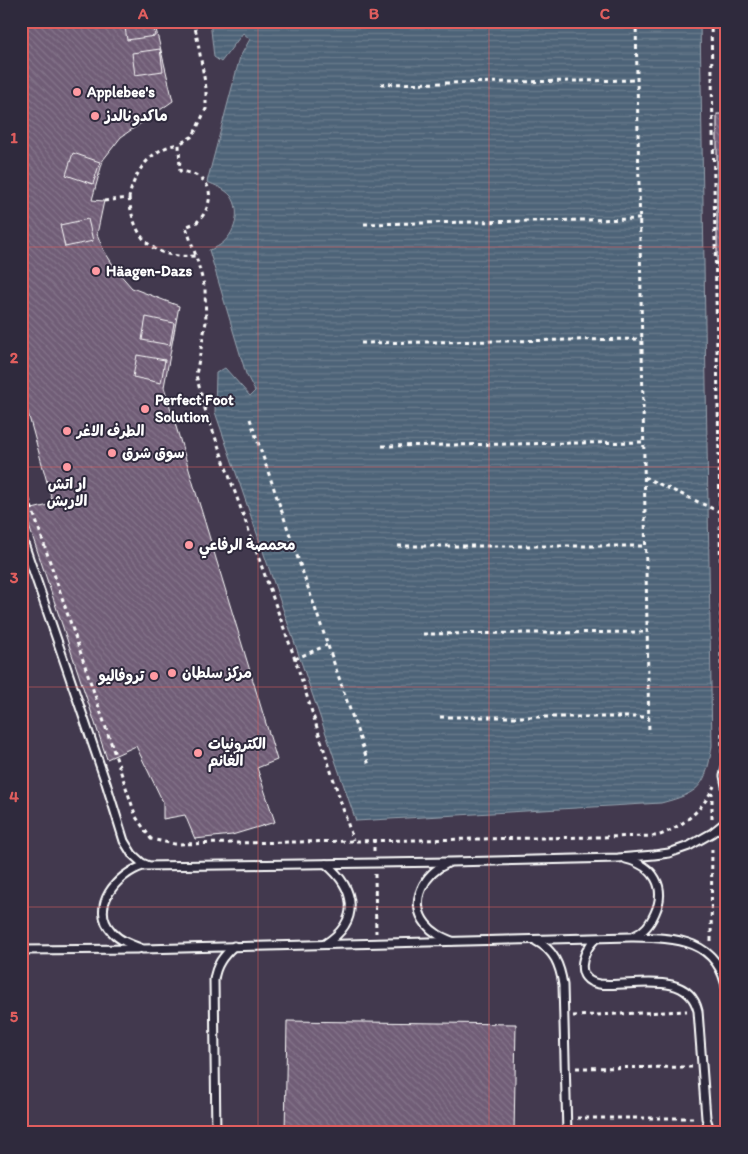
<svg xmlns="http://www.w3.org/2000/svg" width="748" height="1154" font-family="Itim,'Playpen Sans Arabic',sans-serif">
<style>
.water{fill:url(#water-rules);stroke:#95a2ae}
.building{fill:url(#building-back-hatch);stroke:#fff}
.lines{fill:none;stroke-linecap:round;stroke-linejoin:round}
.lane-casing{stroke:#fff;stroke-width:11}
.path{stroke:#fff;stroke-width:3;stroke-dasharray:4 4;stroke-linecap:butt}
.lane{stroke:#2f2a3d;stroke-width:7}
.grid{fill:none;stroke:#e05e5e;stroke-width:1;stroke-opacity:0.55}
.poi-dot{fill:#ff9aa2;stroke:#2f2a3d;stroke-width:2}
.labels{text-anchor:middle;dominant-baseline:central;stroke-width:4;stroke-linejoin:round;paint-order:stroke}
.poi-label{font-size:15px;font-weight:bold;fill:#fff;stroke:#2f2a3d;text-anchor:start}
.neatline{fill:none;stroke:#e05e5e;stroke-width:2}
.grid-label{font-size:16px;text-anchor:middle;font-weight:bold;fill:#e05e5e}
</style>
<defs>
<pattern id="water-rules" width="6" height="5" patternUnits="userSpaceOnUse" patternTransform="scale(1.25)"><rect width="6" height="5" fill="#4e6478"/><path d="M0 2.5h6" fill="none" stroke="#697b8c"/></pattern>
<pattern id="building-back-hatch" width="6" height="6" patternUnits="userSpaceOnUse" patternTransform="scale(1.25)"><rect width="6" height="6" fill="#705d76"/><path d="M-1 5l2 2M0 0l6 6M5-1l2 2" fill="none" stroke="#85758b"/></pattern>
</defs>
<rect width="100%" height="100%" fill="#42394e"/>
<filter id="ink" filterUnits="userSpaceOnUse"><feTurbulence type="fractalNoise" baseFrequency=".02" numOctaves="2"/><feDisplacementMap in="SourceGraphic" scale="10" xChannelSelector="R" yChannelSelector="G"/><feConvolveMatrix kernelMatrix="1 2 1 2 8 2 1 2 1" color-interpolation-filters="sRGB"/></filter>
<g filter="url(#ink)">
<!-- water -->
<path class="water" d="M 210,21 L 700,21 L 712,746 C 706,786 700,793 661,803 L 356,821 L 215,412 L 216,373 L 225,368 L 250,396 L 255,391 L 246,374 L 209,250 C 213,249 217,247 220,245 C 235,235 242,211 231,196 C 225,189 215,185 207,182 L 240,57 L 250,39 L 243,33 L 221,62 L 214,57 Z"/>
<!-- building -->
<g class="building">
<polygon points="21,21 156,21 155,25 173,101 121,137 103,160 92,200 104,201 97,234 103,249 117,271 132,288 179,306 164,387 277,760 257,768 275,822 232,835 195,839 185,815 163,819 163,802 136,746 107,759 24,511 53,504 25,402 21,402"/>
<polygon points="124,21 153,21 155,36 127,40"/>
<polygon points="160,49 163,71 135,75 132,53"/>
<rect x="717" y="114" width="10" height="153"/>
<polygon points="73,153 100,162 93,184 66,175"/>
<polygon points="88,219 93,241 65,247 60,225"/>
<polygon points="146,317 174,323 170,345 142,340"/>
<polygon points="137,355 165,360 161,383 133,377"/>
<polygon points="287,1021 516,1024 514,1133 285,1133"/>
</g>
<g class="lines">
<defs>
<g id="lane">
<polyline points="21,535 106,783 124,841 132,854 142,863 147,865"/>
<polyline points="727,763 724,776 727,791"/>
<path d="M 727,821 L 712,833 L 689,846 L 669,853 L 654,855 L 618,858 L 450,862 L 143,866 C 117,874 89,907 112,932 C 120,941 132,945 143,949 L 631,937 C 675,938 718,938 727,991"/>
<path d="M 626,859 C 654,866 667,887 655,913 C 650,924 645,931 634,936"/>
<path d="M 448,863 C 425,873 408,901 426,924 C 433,933 442,937 452,941"/>
<path d="M 595,939 C 582,952 573,980 599,984 C 630,988 688,968 698,1011 L 706,1118 L 711,1133"/>
<path d="M 536,941 C 554,950 560,965 563,985 L 567,1133"/>
<path d="M 325,944 C 361,921 356,889 326,864"/>
<polyline points="21,950 138,949"/>
<path d="M 216,1133 L 214,980 C 216,965 223,956 234,946"/>
</g>
</defs>
<!-- lane casing -->
<use href="#lane" class="lane-casing"/>
<!-- path -->
<g class="path">
<path d="M 194,21 L 206,88 L 206,109 L 193,136 L 179,144 L 180,171 C 186,172 193,173 199,177 C 216,187 210,211 197,222 C 194,224 189,225 186,227 L 196,256 L 205,289 L 206,322 L 196,375 L 205,409 L 295,659 L 353,840"/>
<polyline points="636,21 649,733"/>
<polyline points="711,21 720,512 722,753"/>
<polyline points="381,84 637,80"/>
<path d="M 129,198 C 134,240 153,259 196,256"/>
<path d="M 104,201 L 129,198 C 134,172 151,148 179,144"/>
<polyline points="364,224 640,219"/>
<polyline points="361,343 642,339"/>
<polyline points="250,419 369,765"/>
<polyline points="382,446 643,442"/>
<path d="M 21,476 L 136,817 L 151,839 L 174,844 L 658,836 C 684,825 702,811 714,786"/>
<polyline points="644,477 720,512"/>
<polyline points="398,546 646,546"/>
<polyline points="423,634 647,632"/>
<polyline points="295,659 327,645"/>
<polyline points="440,717 649,717"/>
<polyline points="712,819 712,793"/>
<polyline points="374,839 374,853"/>
<polyline points="375,874 376,933"/>
<polyline points="711,941 712,845"/>
<polyline points="573,1016 687,1011"/>
<polyline points="576,1068 692,1067"/>
<polyline points="577,1118 696,1118"/>
</g>
<!-- lane -->
<use href="#lane" class="lane"/>
</g>
</g>
<!-- grid -->
<path class="grid" d="M 258,21 L 258,1133M 489,21 L 489,1133M 21,247 L 727,247M 21,467 L 727,467M 21,687 L 727,687M 21,907 L 727,907"/>
<!-- markers -->
<g class="poi-dot">
<circle cx="77" cy="92" r="5"/>
<circle cx="95" cy="116" r="5"/>
<circle cx="96" cy="271" r="5"/>
<circle cx="145" cy="409" r="5"/>
<circle cx="67" cy="431" r="5"/>
<circle cx="112" cy="453" r="5"/>
<circle cx="67" cy="467" r="5"/>
<circle cx="189" cy="545" r="5"/>
<circle cx="172" cy="673" r="5"/>
<circle cx="154" cy="676" r="5"/>
<circle cx="198" cy="753" r="5"/>
</g>
<g class="labels">
<!-- poi labels -->
<g class="poi-label">
<text x="87" y="92">Applebee's</text>
<text x="105" y="116">ماكدونالدز</text>
<text x="106" y="271">Häagen-Dazs</text>
<text x="155" y="400">Perfect Foot<tspan x="155" dy="17">Solution</tspan></text>
<text x="77" y="431">الطرف الاغر</text>
<text x="122" y="453">سوق شرق</text>
<text x="67" y="484" text-anchor="middle">ار اتش<tspan x="67" dy="17">الاربش</tspan></text>
<text x="199" y="545">محمصة الرفاعي</text>
<text x="182" y="673">مركز سلطان</text>
<text x="144" y="676" text-anchor="end">تروفاليو</text>
<text x="208" y="744">الكترونيات<tspan x="208" dy="17">الغانم</tspan></text>
</g>
</g>
<!-- margin -->
<rect width="748" height="1154" fill="none" stroke="#2f2a3d" stroke-width="55"/>
<rect x="28" y="28" width="692" height="1098" class="neatline"/>
<g class="grid-label">
<text x="143" y="19">A</text>
<text x="374" y="19">B</text>
<text x="605" y="19">C</text>
<text x="14" y="143">1</text>
<text x="14" y="363">2</text>
<text x="14" y="583">3</text>
<text x="14" y="802">4</text>
<text x="14" y="1022">5</text>
</g>
</svg>
